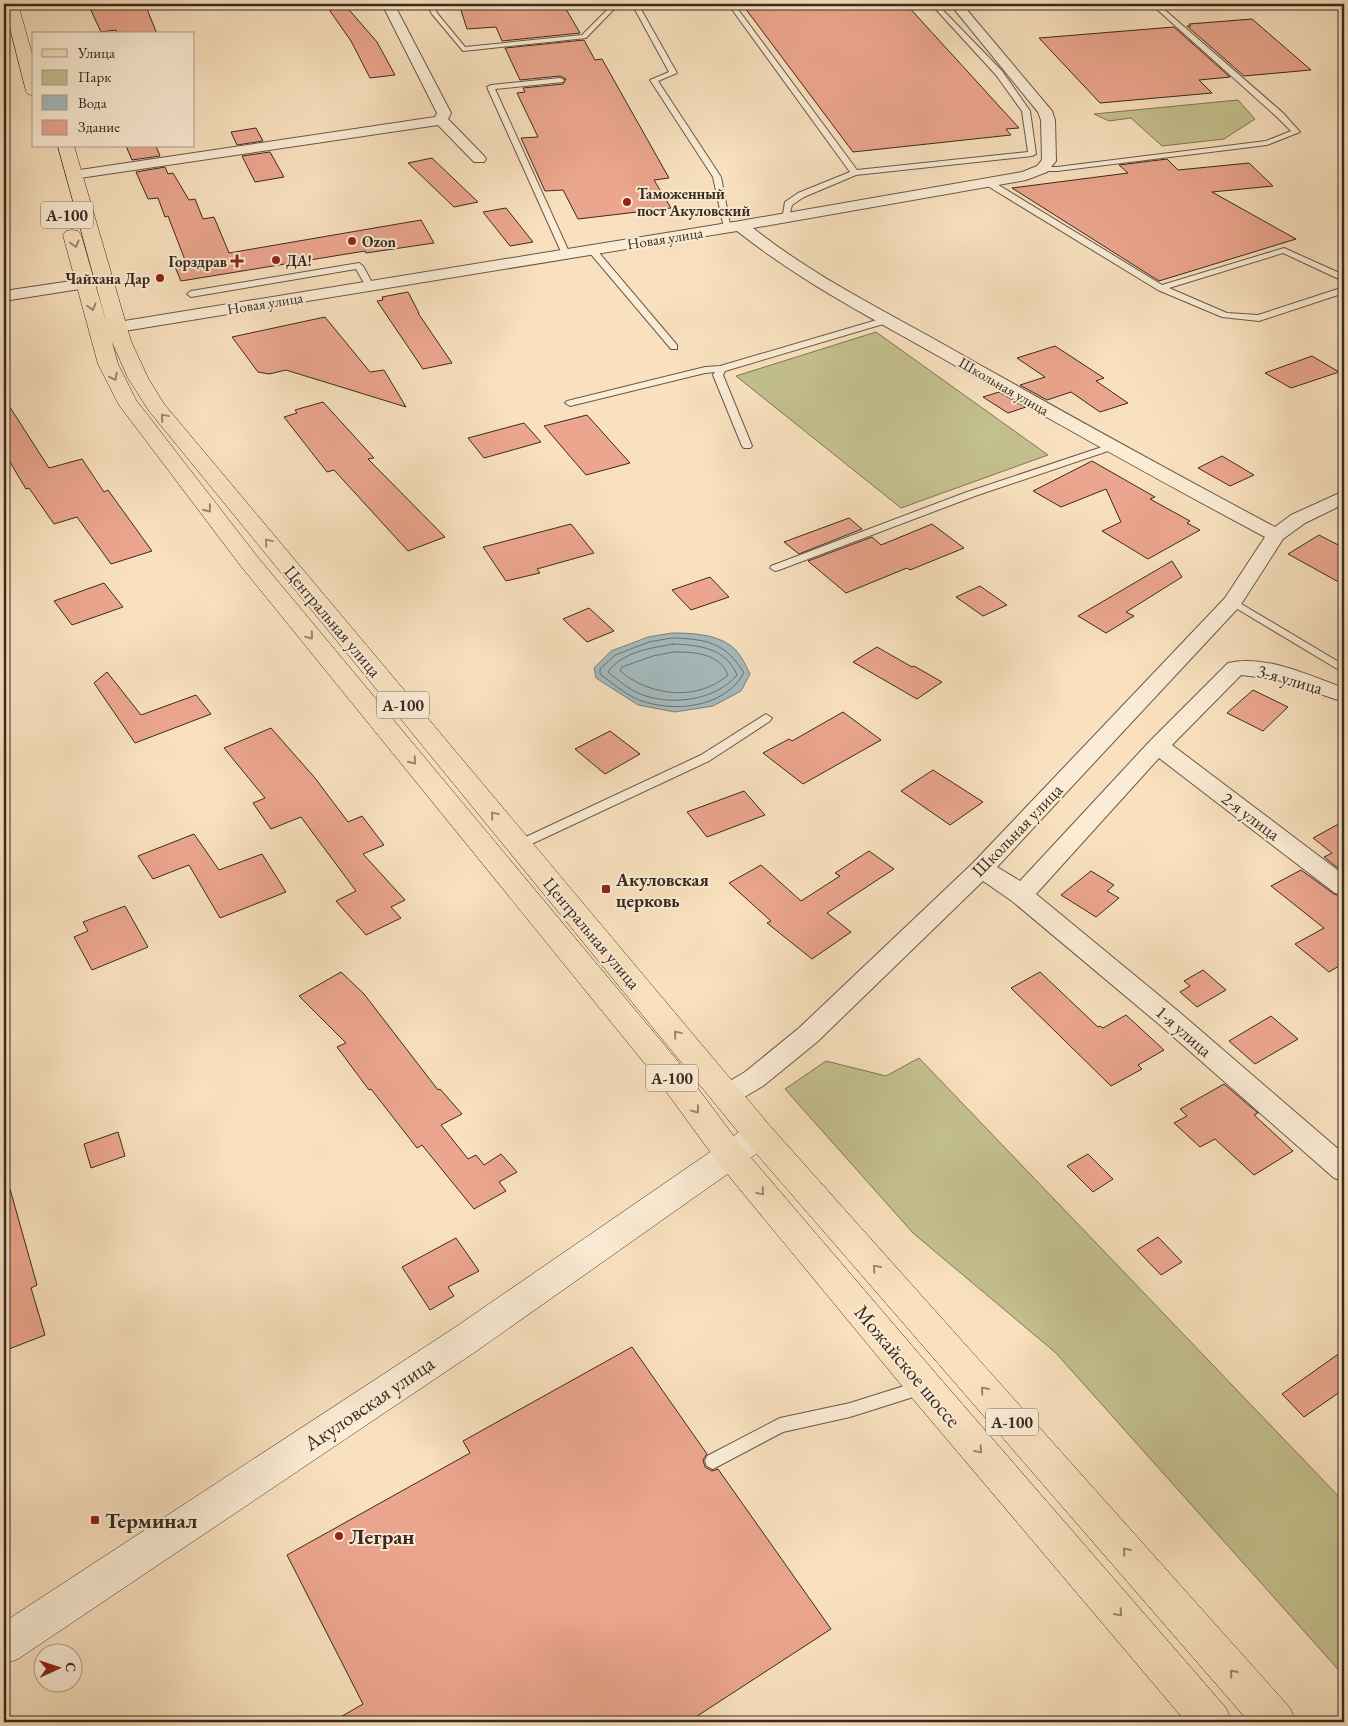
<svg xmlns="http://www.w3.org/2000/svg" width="1348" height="1726" font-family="'EB Garamond',serif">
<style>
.green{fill:#c4c18e;stroke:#7e7658}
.water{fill:#a4babe;stroke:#79807f}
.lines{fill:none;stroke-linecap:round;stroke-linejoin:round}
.shore{stroke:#6e7270;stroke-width:1}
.building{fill:#eca68f;stroke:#392a21}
.lane-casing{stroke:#695848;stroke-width:2}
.street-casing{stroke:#695848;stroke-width:2}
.secondary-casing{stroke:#392a21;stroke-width:1}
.primary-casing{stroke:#392a21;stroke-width:1}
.lane{fill:#fbecd5;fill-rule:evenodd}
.street{fill:#fbecd5;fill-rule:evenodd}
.secondary{fill:#fbecd5;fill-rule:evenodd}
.primary{fill:#f9e1bf;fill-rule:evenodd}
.oneway{stroke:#998670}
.poi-dot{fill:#8f2418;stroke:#fbecd5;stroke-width:2}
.labels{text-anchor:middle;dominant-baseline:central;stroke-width:4;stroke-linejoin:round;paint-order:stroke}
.far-poi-label{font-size:15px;font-weight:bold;fill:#392a21;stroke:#fbecd5;text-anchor:start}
.far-street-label{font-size:15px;fill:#392a21;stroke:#fbecd5}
.shield{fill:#fbecd5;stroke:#736457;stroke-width:1}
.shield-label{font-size:16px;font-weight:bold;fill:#392a21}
.street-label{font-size:18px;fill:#392a21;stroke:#fbecd5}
.poi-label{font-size:18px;font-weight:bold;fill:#392a21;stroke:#fbecd5;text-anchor:start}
.near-street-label{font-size:21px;fill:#392a21;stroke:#fbecd5}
.near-poi-label{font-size:21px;font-weight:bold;fill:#392a21;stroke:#fbecd5;text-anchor:start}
</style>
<rect width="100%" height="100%" fill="#f9e1bf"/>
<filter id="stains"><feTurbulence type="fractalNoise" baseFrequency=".004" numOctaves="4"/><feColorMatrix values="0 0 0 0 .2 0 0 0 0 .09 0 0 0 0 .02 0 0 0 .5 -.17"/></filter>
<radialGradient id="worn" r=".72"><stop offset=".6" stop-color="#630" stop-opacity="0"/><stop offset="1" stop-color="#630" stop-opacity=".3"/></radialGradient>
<!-- green -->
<g class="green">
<polygon points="1238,100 1255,119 1224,139 1162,146 1131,118 1109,121 1094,114"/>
<polygon points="876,332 1048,455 901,508 736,376"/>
<polygon points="919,1058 1344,1502 1344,1676 1056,1353 913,1233 785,1089 826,1061 886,1076"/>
</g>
<!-- water -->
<path class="water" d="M 672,633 C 691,633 714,634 730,645 C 740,652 745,664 750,674 L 741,691 L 713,706 L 675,712 L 638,705 L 596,678 L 594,668 L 611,651 L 648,637 Z"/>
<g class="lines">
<!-- shore -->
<g class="shore">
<path d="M 672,638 C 706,639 725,642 744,673 C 724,708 674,713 639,700 C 625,694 612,683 600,674 L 600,669 L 615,655 L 649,642 Z"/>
<path d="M 673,644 C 699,645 726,648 737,675 C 715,701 671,706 640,694 C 628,689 618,680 608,672 C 622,652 651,648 673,644 Z"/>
<path d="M 674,652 C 695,652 719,653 728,675 C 697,702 650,696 620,671 L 622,667 L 653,656 Z"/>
</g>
</g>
<!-- building -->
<g class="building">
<polygon points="88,4 145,4 157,34 117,34 116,30 101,32"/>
<polygon points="339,4 344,4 377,42 395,75 370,78 351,41 330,11"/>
<polygon points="459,4 563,4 580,33 502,41 496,27 467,29"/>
<polygon points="742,4 906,4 1019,128 1006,129 1011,135 853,152"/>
<polygon points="1252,19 1311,70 1244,76 1187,26 1191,26 1189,24"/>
<polygon points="1174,27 1230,77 1199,80 1212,93 1100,103 1039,38"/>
<polygon points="584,40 595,60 602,59 669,178 654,180 671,208 578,219 563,190 545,191 521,138 538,137 517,93 525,92 523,88 563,84 566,79 560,76 520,80 505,48"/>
<polygon points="256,128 263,141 237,145 231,132"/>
<polygon points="126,146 156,146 160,156 132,160"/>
<polygon points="270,152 284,177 255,182 242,156"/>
<polygon points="432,158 478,202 454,207 408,163"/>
<polygon points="1167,159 1178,170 1249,163 1273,186 1212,192 1296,239 1159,281 1012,188 1128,173 1119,165"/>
<polygon points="165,167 168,174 173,173 189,200 195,199 203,219 214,217 229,253 421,220 434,243 366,253 365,251 181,281 173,262 185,260 168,216 165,217 158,198 148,199 136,172"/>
<polygon points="506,208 533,242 510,246 483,212"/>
<polygon points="408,292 419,313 418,313 452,363 423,369 377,301 383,300 382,297"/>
<polygon points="325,317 370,372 384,370 406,407 286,370 269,374 258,372 232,337"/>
<polygon points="1055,346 1104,378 1096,381 1128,403 1100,412 1071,392 1047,400 1020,385 1045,377 1017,358"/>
<polygon points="1312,356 1339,372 1291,388 1265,373"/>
<polygon points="999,392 1020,404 1026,407 1008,413 983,397"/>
<polygon points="4,398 49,468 82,459 104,492 108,490 152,551 111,564 77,517 54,524 29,488 26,489 4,452"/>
<polygon points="323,402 374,458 368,459 445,537 408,551 334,470 327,472 284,417 297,413 295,410"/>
<polygon points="587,415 630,463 586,475 544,426"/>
<polygon points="524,423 541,442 484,458 468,438"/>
<polygon points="1222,456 1254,475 1230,486 1198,468"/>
<polygon points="1092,461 1155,497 1150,499 1190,521 1187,523 1200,530 1148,559 1102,531 1121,522 1106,489 1061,507 1033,491"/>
<polygon points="849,518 862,529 799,554 784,542"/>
<polygon points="571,524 594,553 537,569 540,573 506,581 483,547"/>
<polygon points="932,524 964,548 910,570 907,568 846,593 808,561 872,537 881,545"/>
<polygon points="1319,535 1344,548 1344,585 1288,554"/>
<polygon points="1172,561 1182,577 1126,612 1134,616 1106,633 1078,616"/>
<polygon points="710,577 729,597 691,610 672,590"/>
<polygon points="104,583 123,607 72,625 54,601"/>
<polygon points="980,586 1007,605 983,616 956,597"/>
<polygon points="589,608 614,631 587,642 563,619"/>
<polygon points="877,647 912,667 914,666 942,682 917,699 853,662"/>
<polygon points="107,672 141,715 196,695 211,714 135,743 94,683"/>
<polygon points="1253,690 1288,707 1263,731 1227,713"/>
<polygon points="843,712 881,740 803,784 763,753 789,739 792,741"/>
<polygon points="271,728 315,778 348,822 362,816 384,845 363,854 405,900 391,907 401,918 366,935 336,901 356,891 301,817 271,829 253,803 265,798 224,748"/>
<polygon points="610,731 640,754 605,774 575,749"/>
<polygon points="933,770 983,802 950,825 901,791"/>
<polygon points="744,791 765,815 707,837 687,812"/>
<polygon points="1344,821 1344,873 1324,857 1332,853 1313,838"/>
<polygon points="194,834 219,870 262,854 286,892 220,918 189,865 153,879 138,856"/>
<polygon points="869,851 894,869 827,913 851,932 812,959 767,923 771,921 729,883 761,865 801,901 840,876 835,873"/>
<polygon points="1301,870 1334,894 1344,897 1344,963 1329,972 1295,944 1324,928 1271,886"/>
<polygon points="1091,871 1114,885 1107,891 1119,898 1096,917 1061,895"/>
<polygon points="125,906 148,947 92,970 74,937 88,931 83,922"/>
<polygon points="1203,970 1226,990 1197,1007 1180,992 1190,986 1184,981"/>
<polygon points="341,972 364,994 438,1090 440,1089 462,1114 441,1125 468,1159 476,1155 484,1165 501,1154 517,1172 499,1182 506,1191 474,1209 422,1145 417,1148 371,1089 369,1090 337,1047 346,1043 299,996"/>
<polygon points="1040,972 1098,1027 1100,1026 1103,1028 1126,1015 1164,1050 1138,1065 1142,1069 1111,1086 1011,988"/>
<polygon points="1271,1016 1298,1039 1255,1064 1229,1041"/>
<polygon points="1224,1084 1258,1113 1254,1115 1293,1151 1254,1175 1215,1139 1200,1147 1174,1123 1187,1116 1180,1109"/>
<polygon points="118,1132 125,1156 91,1168 84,1144"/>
<polygon points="1088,1154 1113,1179 1093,1192 1067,1166"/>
<polygon points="10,1189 37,1285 31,1288 45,1335 4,1351 4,1190"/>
<polygon points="1158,1237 1182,1262 1161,1275 1137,1250"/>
<polygon points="456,1238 479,1271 448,1287 454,1296 430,1310 402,1267"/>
<polygon points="632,1347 707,1454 703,1460 705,1467 712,1471 718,1469 831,1629 688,1722 332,1722 363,1704 287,1555 470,1453 463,1441"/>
<polygon points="1344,1350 1344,1389 1304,1417 1282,1394"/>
</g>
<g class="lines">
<defs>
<g id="lane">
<polygon points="427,4 433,4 437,13 465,47 582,35 613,4 619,4 586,38 463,51 432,14"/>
<polygon points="628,4 638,4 677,73 658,81 721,177 731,230 724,228 713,177 650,80 669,72 633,6"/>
<polygon points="728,4 734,4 857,170 1028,152 1022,111 996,75 931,4 937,4 1002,71 1030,111 1036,154 1032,156 856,175 804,197 792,205 788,220 782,220 785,202 798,193 850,172"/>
<polygon points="1151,4 1158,4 1283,113 1300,132 1267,145 1057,171 1039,171 1039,167 1057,167 1266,141 1291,131 1277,117"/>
<polygon points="560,78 564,80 563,82 495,89 570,254 566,256 562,254 487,87 491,85"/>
<polygon points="986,181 992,181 1162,285 1284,248 1344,275 1344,280 1341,280 1283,253 1169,288 1227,313 1258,315 1344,287 1344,293 1259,321 1222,317 1158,290 986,185"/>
<polygon points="589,248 595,248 677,345 677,349 671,349 589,252"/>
<polygon points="359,263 363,266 374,286 373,288 367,288 356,269 191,297 187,294 191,291"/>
<polygon points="887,317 891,320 890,322 725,371 723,375 752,446 750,448 744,448 742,446 713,375 715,372 705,373 570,406 565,403 567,401 705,367 720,366"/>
<polygon points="1111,444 1116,447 1114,449 975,496 779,570 775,571 770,568 771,566 967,492"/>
<polygon points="1233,599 1344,665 1344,673 1229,604 1228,602"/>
<polygon points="766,714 772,718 770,721 709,761 523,848 519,849 513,845 515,842 701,755"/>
<polygon points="923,1380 929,1382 931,1387 929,1392 850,1417 783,1432 713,1469 707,1466 705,1461 707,1456 780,1418 850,1403"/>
</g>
<g id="street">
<polygon points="382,4 394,4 451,113 448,119 484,156 486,159 484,162 474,162 438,125 73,179 68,178 66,175 68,172 73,171 435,117 437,113"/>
<path d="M 950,4 L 962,4 L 1052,111 L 1055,120 L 1056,161 L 1047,172 L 1026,180 L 753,228 C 813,276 883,310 950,348 C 1058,409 1166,469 1275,527 L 1291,515 L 1344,491 L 1344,504 L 1305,523 L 1283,539 L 1240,606 L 997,867 L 1020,881 L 1150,741 L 1228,663 C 1266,654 1309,676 1344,688 L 1344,702 L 1275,679 L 1241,675 L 1172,745 L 1344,875 L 1344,895 L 1335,893 L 1159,758 L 1036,894 L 1178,1011 L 1344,1154 L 1344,1181 L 1334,1178 L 1160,1025 L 1012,901 L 983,881 L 817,1042 L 763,1086 L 736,1102 L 727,1105 L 718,1102 L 714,1095 L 718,1088 L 745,1072 L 799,1028 L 973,863 L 1225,598 L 1265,537 C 1156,479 1048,418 940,357 C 870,317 800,281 737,231 L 118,332 L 112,331 L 110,327 L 112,323 L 118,322 L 740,221 L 1022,172 L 1037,166 L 1042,160 L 1041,120 L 1038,112 Z"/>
<polygon points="105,276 111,278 113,281 111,284 4,301 4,291"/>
</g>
<polygon id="secondary" points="759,1122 770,1126 775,1135 770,1144 478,1350 18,1659 4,1664 4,1622 454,1328 748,1126"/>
<g id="primary">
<polygon points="4,4 18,4 34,61 34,96 28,94 26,91"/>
<polygon points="58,146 74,146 131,341 148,378 164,404 770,1126 1290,1708 1296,1722 1249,1722 748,1144 149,411 128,378 112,342 118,364 136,400 256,555 676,1059 741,1146 938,1376 1226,1708 1232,1722 1186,1722 912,1398 719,1164 654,1075 240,565 119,405 98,364 63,235 66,231 72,230 78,231 81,235 107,325"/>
</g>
</defs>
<!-- lane casing -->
<use href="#lane" class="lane-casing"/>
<!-- street casing -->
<use href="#street" class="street-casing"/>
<!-- secondary casing -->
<use href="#secondary" class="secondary-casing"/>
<!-- primary casing -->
<use href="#primary" class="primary-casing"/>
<!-- lane -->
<use href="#lane" class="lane"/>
<!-- street -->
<use href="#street" class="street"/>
<!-- secondary -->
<use href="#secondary" class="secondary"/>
<!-- primary -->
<use href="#primary" class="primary"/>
</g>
<!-- one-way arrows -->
<defs><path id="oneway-chevron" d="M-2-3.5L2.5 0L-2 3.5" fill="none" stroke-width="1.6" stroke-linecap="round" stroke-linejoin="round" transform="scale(1.25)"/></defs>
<g class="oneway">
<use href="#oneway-chevron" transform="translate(75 244) rotate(75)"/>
<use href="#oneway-chevron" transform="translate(92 307) rotate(75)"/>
<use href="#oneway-chevron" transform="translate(114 377) rotate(63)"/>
<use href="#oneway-chevron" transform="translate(164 417) rotate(-130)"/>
<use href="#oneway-chevron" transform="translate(208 509) rotate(52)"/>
<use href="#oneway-chevron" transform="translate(268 542) rotate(-130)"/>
<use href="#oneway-chevron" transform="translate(310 636) rotate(51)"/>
<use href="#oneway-chevron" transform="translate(413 761) rotate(51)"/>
<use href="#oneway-chevron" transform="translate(494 815) rotate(-130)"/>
<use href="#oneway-chevron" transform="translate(677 1034) rotate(-130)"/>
<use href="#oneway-chevron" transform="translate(696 1110) rotate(53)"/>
<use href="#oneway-chevron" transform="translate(761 1192) rotate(50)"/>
<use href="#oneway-chevron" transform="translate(876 1268) rotate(-131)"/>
<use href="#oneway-chevron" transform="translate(984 1390) rotate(-131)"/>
<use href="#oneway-chevron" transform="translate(979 1450) rotate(49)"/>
<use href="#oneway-chevron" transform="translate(1126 1551) rotate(-131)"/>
<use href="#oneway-chevron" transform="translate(1119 1613) rotate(49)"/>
<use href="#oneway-chevron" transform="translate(1233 1673) rotate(-131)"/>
</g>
<!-- markers -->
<g class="poi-dot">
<circle cx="627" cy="202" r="5"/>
<circle cx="352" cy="241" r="5"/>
<circle cx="276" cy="260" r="5"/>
<path d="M234.5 253.5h5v5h5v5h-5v5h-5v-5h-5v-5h5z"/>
<circle cx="160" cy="278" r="5"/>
<rect x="601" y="884" width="10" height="10" rx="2.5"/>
<rect x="90" y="1515" width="10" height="10" rx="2.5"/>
<circle cx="339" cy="1536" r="5"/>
</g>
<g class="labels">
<!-- far-poi labels -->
<g class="far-poi-label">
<text x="637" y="193">Таможенный<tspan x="637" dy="17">пост Акуловский</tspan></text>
<text x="362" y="241">Ozon</text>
<text x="286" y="260">ДА!</text>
<text x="227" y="261" text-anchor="end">Горздрав</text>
<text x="150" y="278" text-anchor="end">Чайхана Дар</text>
</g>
<!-- far-street labels -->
<g class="far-street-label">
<text transform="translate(665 238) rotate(-9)">Новая улица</text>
<text transform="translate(265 303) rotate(-9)">Новая улица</text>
<text transform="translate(1004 386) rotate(30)">Школьная улица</text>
</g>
<!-- shield labels -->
<g class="shield">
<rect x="41" y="201.5" width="52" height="27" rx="4"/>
<rect x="377" y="691.5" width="52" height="27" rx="4"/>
<rect x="646" y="1064.5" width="52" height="27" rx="4"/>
<rect x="986" y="1408.5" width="52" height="27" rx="4"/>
</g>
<g class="shield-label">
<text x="67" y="215">А-100</text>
<text x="403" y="705">А-100</text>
<text x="672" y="1078">А-100</text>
<text x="1012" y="1422">А-100</text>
</g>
<!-- street labels -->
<g class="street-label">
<text transform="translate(333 621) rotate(50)">Центральная улица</text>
<text transform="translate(1290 679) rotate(16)">3-я улица</text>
<text transform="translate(1251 816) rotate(37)">2-я улица</text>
<text transform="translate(1017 830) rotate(-46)">Школьная улица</text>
<text transform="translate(592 933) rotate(50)">Центральная улица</text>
<text transform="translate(1184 1031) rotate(41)">1-я улица</text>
</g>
<!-- poi labels -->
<g class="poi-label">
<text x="616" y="879">Акуловская<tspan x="616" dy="21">церковь</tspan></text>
</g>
<!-- near-street labels -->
<g class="near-street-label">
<text transform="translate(908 1366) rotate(50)">Можайское шоссе</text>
<text transform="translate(369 1403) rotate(-34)">Акуловская улица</text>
</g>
<!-- near-poi labels -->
<g class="near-poi-label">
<text x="105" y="1520">Терминал</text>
<text x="349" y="1536">Легран</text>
</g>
</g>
<!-- margin -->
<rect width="1348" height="1726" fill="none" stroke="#f9e1bf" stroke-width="20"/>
<rect x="5" y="5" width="1338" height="1716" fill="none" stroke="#392a21" stroke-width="2.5"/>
<rect x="10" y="10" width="1328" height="1706" fill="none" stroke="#392a21"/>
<!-- legend -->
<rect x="32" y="32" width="162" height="115" fill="#fbecd5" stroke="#ad9e8d"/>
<rect x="42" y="49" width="25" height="8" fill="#f9e1bf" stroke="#ad9e8d"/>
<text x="78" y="58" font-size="15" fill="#392a21">Улица</text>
<rect x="42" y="70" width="25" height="15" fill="#c4c18e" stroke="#ad9e8d"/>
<text x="78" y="82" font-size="15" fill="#392a21">Парк</text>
<rect x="42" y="95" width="25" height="15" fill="#a4babe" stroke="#ad9e8d"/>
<text x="78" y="108" font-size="15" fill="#392a21">Вода</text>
<rect x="42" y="120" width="25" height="15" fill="#eca68f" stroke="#ad9e8d"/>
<text x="78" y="132" font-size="15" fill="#392a21">Здание</text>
<!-- north arrow -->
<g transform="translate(58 1668) rotate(87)"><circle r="24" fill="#fbecd5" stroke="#ad9e8d"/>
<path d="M0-4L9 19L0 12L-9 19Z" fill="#8f2418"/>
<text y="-8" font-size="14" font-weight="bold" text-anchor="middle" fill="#392a21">С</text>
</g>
<rect width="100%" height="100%" filter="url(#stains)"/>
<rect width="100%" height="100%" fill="url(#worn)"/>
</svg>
